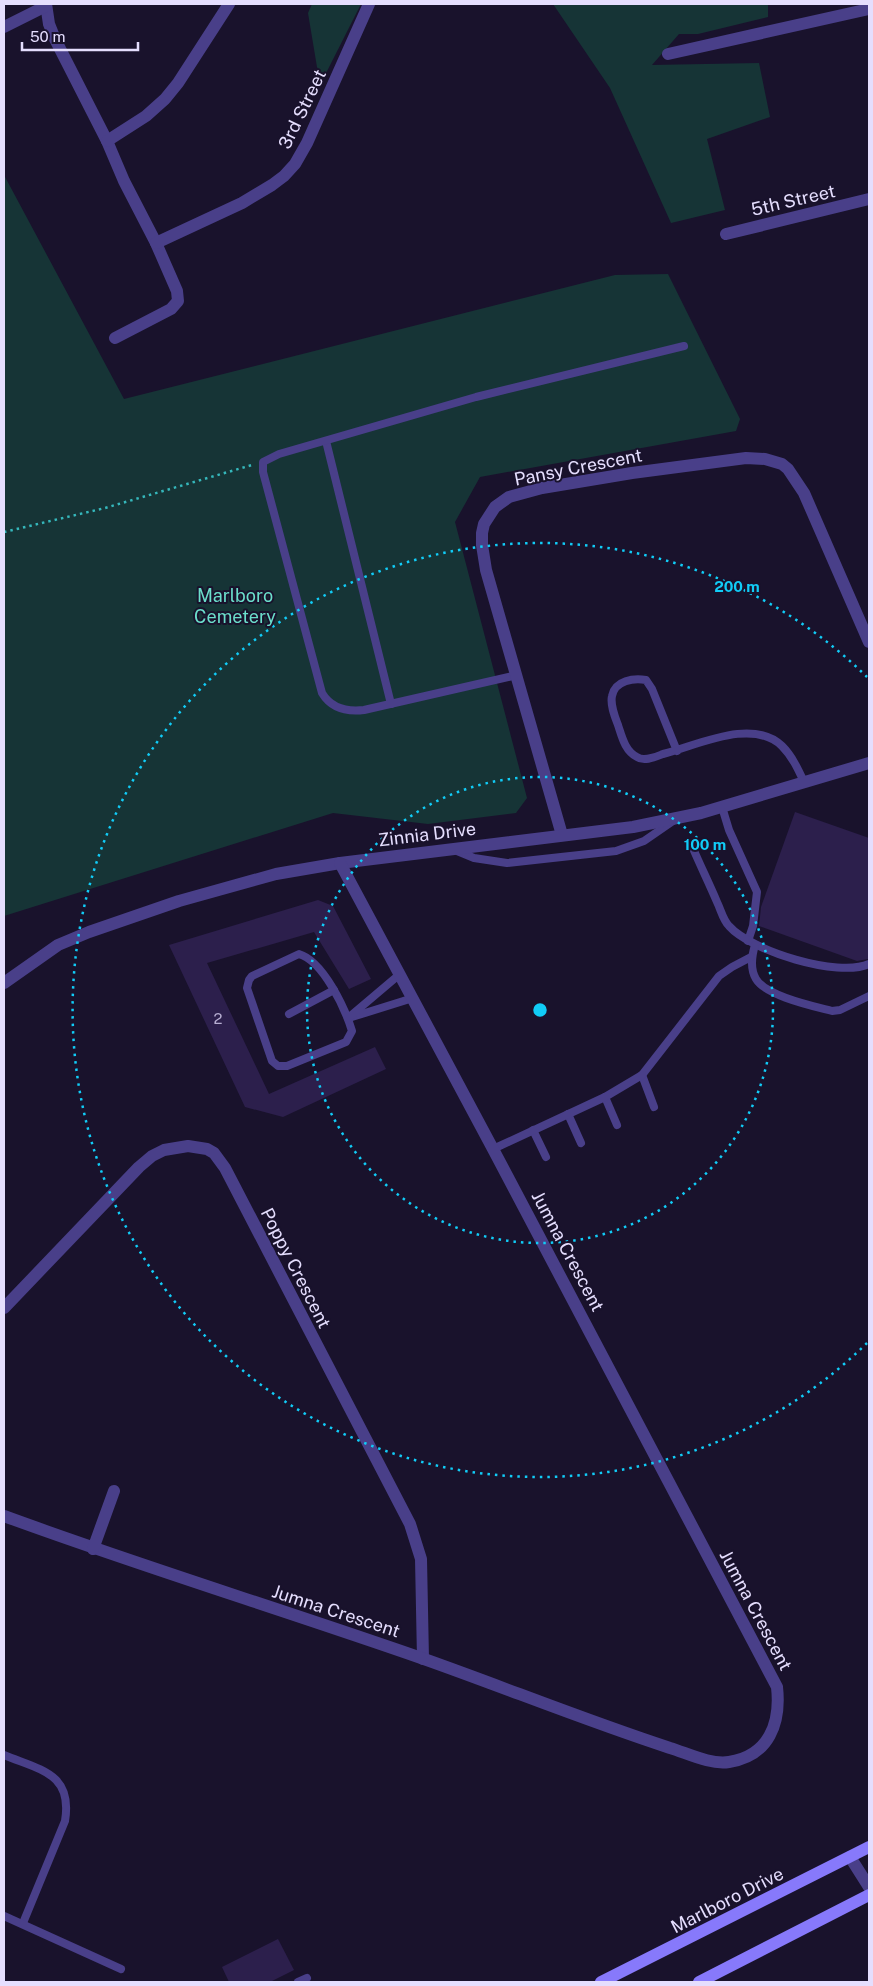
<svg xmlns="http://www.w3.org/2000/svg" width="873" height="1986" font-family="'Public Sans',sans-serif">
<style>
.green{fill:#163436}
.building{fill:#2c1f4c}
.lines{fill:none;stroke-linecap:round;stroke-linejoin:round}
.path{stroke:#35b7bb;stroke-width:2.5;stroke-dasharray:2.5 4;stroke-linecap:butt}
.service{stroke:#493f89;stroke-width:8}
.minor{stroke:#493f89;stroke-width:12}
.secondary{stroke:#8779fb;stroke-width:12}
.ring{fill:none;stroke:#11ccf7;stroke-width:2.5;stroke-dasharray:2.5 5}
.labels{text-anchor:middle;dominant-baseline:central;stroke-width:4;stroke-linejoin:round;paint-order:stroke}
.number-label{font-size:15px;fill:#b7aed2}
.street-label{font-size:18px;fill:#e5defe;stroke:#19122c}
.park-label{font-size:18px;fill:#6bdecb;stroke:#19122c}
.centre{fill:#11ccf7;stroke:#19122c;stroke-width:2.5}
.ring-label{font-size:15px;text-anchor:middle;font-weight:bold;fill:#11ccf7;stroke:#19122c;stroke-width:4;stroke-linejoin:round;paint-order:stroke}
</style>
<rect width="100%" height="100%" fill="#19122c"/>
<!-- green -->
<g class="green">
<polygon points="312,4 361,4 320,85 308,13"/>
<polygon points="553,4 768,4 768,17 698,34 679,34 652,65 759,63 770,117 707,139 725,210 671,223 610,88"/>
<polygon points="4,175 124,399 615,275 668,274 740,419 736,431 480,477 455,522 527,798 516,813 428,824 333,813 4,916"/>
</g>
<!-- building -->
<g class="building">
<polygon points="795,812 869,838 868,959 857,961 759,926 761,907"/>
<polygon points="318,900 333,906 371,979 349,989 314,932 207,963 269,1094 375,1047 386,1069 283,1117 245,1107 169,945"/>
<polygon points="278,1939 294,1970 270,1982 229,1982 222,1967"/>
</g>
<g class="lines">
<!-- path -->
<polyline class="path" points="4,532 105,508 252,465"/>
<!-- service -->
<g class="service">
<polyline points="326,441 391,704"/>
<path d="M 517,675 L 364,710 C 347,712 331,708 322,693 L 263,472 L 263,462 L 279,454 L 476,397 L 684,346"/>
<path d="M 677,751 L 652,689 L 646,680 C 634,678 615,680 612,696 C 610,705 615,717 618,725 C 622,737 625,751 637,757 C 644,762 655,757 663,754 C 696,746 752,717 782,746 C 792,756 798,769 804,782"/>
<polyline points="722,807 729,830 757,892 753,926 748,941"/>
<path d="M 692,846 C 700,865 709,883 717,902 C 721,910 723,920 729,926 C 751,951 838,978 869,964"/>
<polyline points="457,851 474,858 507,863 616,851 644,841 673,821"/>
<path d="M 755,945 C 752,955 750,969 756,979 C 766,996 813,1006 832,1011 L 840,1010 L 869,996"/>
<path d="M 299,954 C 323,961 345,1008 352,1031 L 346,1042 L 287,1066 L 278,1066 L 272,1061 L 247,988 L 249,980 L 252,976 Z"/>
<polyline points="289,1014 334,990"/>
<polyline points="352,1017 413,998"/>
<polyline points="348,1018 400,974"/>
<polyline points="642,1075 654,1107"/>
<polyline points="605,1097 617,1125"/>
<polyline points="568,1114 581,1143"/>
<polyline points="533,1130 546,1157"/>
<polyline points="493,1149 605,1097 642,1075 719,976 732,967 751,957"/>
<path d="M 4,1755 C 40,1770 73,1773 65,1821 L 23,1923"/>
<polyline points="4,1916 121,1969"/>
<polyline points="298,1982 307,1978"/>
</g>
<!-- minor -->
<g class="minor">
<polyline points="46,4 49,24 55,39 107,141 124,181 156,243 177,291 178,301 171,309 115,338"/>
<polyline points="4,27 46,6"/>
<polyline points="668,54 869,9"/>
<polyline points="107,141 146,116 165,99 178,83 229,4"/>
<polyline points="726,234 869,199"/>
<polyline points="156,243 242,203 272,185 284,176 295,164 307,143 369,4"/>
<polyline points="562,835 486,570 482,545 482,533 484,524 495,507 509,497 542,488 632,473 746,458 765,459 782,464 788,469 804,493 869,642"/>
<polyline points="4,983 58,945 89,932 179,901 276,874 340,863 633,827 701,813 869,763"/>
<polyline points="4,1308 139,1167 152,1156 164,1150 188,1146 207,1149 214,1153 225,1168 410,1524 421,1559 423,1659"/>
<path d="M 4,1516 C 143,1567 284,1610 424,1659 C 506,1688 587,1721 670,1748 C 687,1753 710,1765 729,1762 C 769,1756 781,1723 777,1687 L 493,1149 L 340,863"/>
<polyline points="93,1549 114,1491"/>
<polyline points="850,1857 869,1887"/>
</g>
<!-- secondary -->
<g class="secondary">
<polyline points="601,1982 869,1847"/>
<polyline points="699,1982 869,1895"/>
</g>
</g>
<!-- distance rings -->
<g class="ring">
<circle cx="540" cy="1010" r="233"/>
<path d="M867 1343A467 467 0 1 1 867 677"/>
</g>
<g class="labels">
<!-- number labels -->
<g class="number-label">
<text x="218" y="1018">2</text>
</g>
<!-- street labels -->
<g class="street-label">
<text transform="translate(302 109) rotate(-64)">3rd Street</text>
<text transform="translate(793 200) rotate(-13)">5th Street</text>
<text transform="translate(578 467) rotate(-11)">Pansy Crescent</text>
<text transform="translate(427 834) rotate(-7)">Zinnia Drive</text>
<text transform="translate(568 1251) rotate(62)">Jumna Crescent</text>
<text transform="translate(296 1268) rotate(63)">Poppy Crescent</text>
<text transform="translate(756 1610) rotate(62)">Jumna Crescent</text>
<text transform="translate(336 1611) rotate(18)">Jumna Crescent</text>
<text transform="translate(727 1900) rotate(-27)">Marlboro Drive</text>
</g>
<!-- park labels -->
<g class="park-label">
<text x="235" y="595">Marlboro<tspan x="235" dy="21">Cemetery</tspan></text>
</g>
</g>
<circle cx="540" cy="1010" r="8" class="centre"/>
<g class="ring-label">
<text x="737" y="592">200 m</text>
<text x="705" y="850">100 m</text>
</g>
<!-- border -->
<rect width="873" height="1986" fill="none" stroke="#e5defe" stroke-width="10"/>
<!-- scale -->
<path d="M22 42v8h116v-8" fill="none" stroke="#e5defe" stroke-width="2.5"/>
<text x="30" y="42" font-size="15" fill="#e5defe" stroke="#19122c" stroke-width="4" paint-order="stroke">50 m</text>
</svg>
